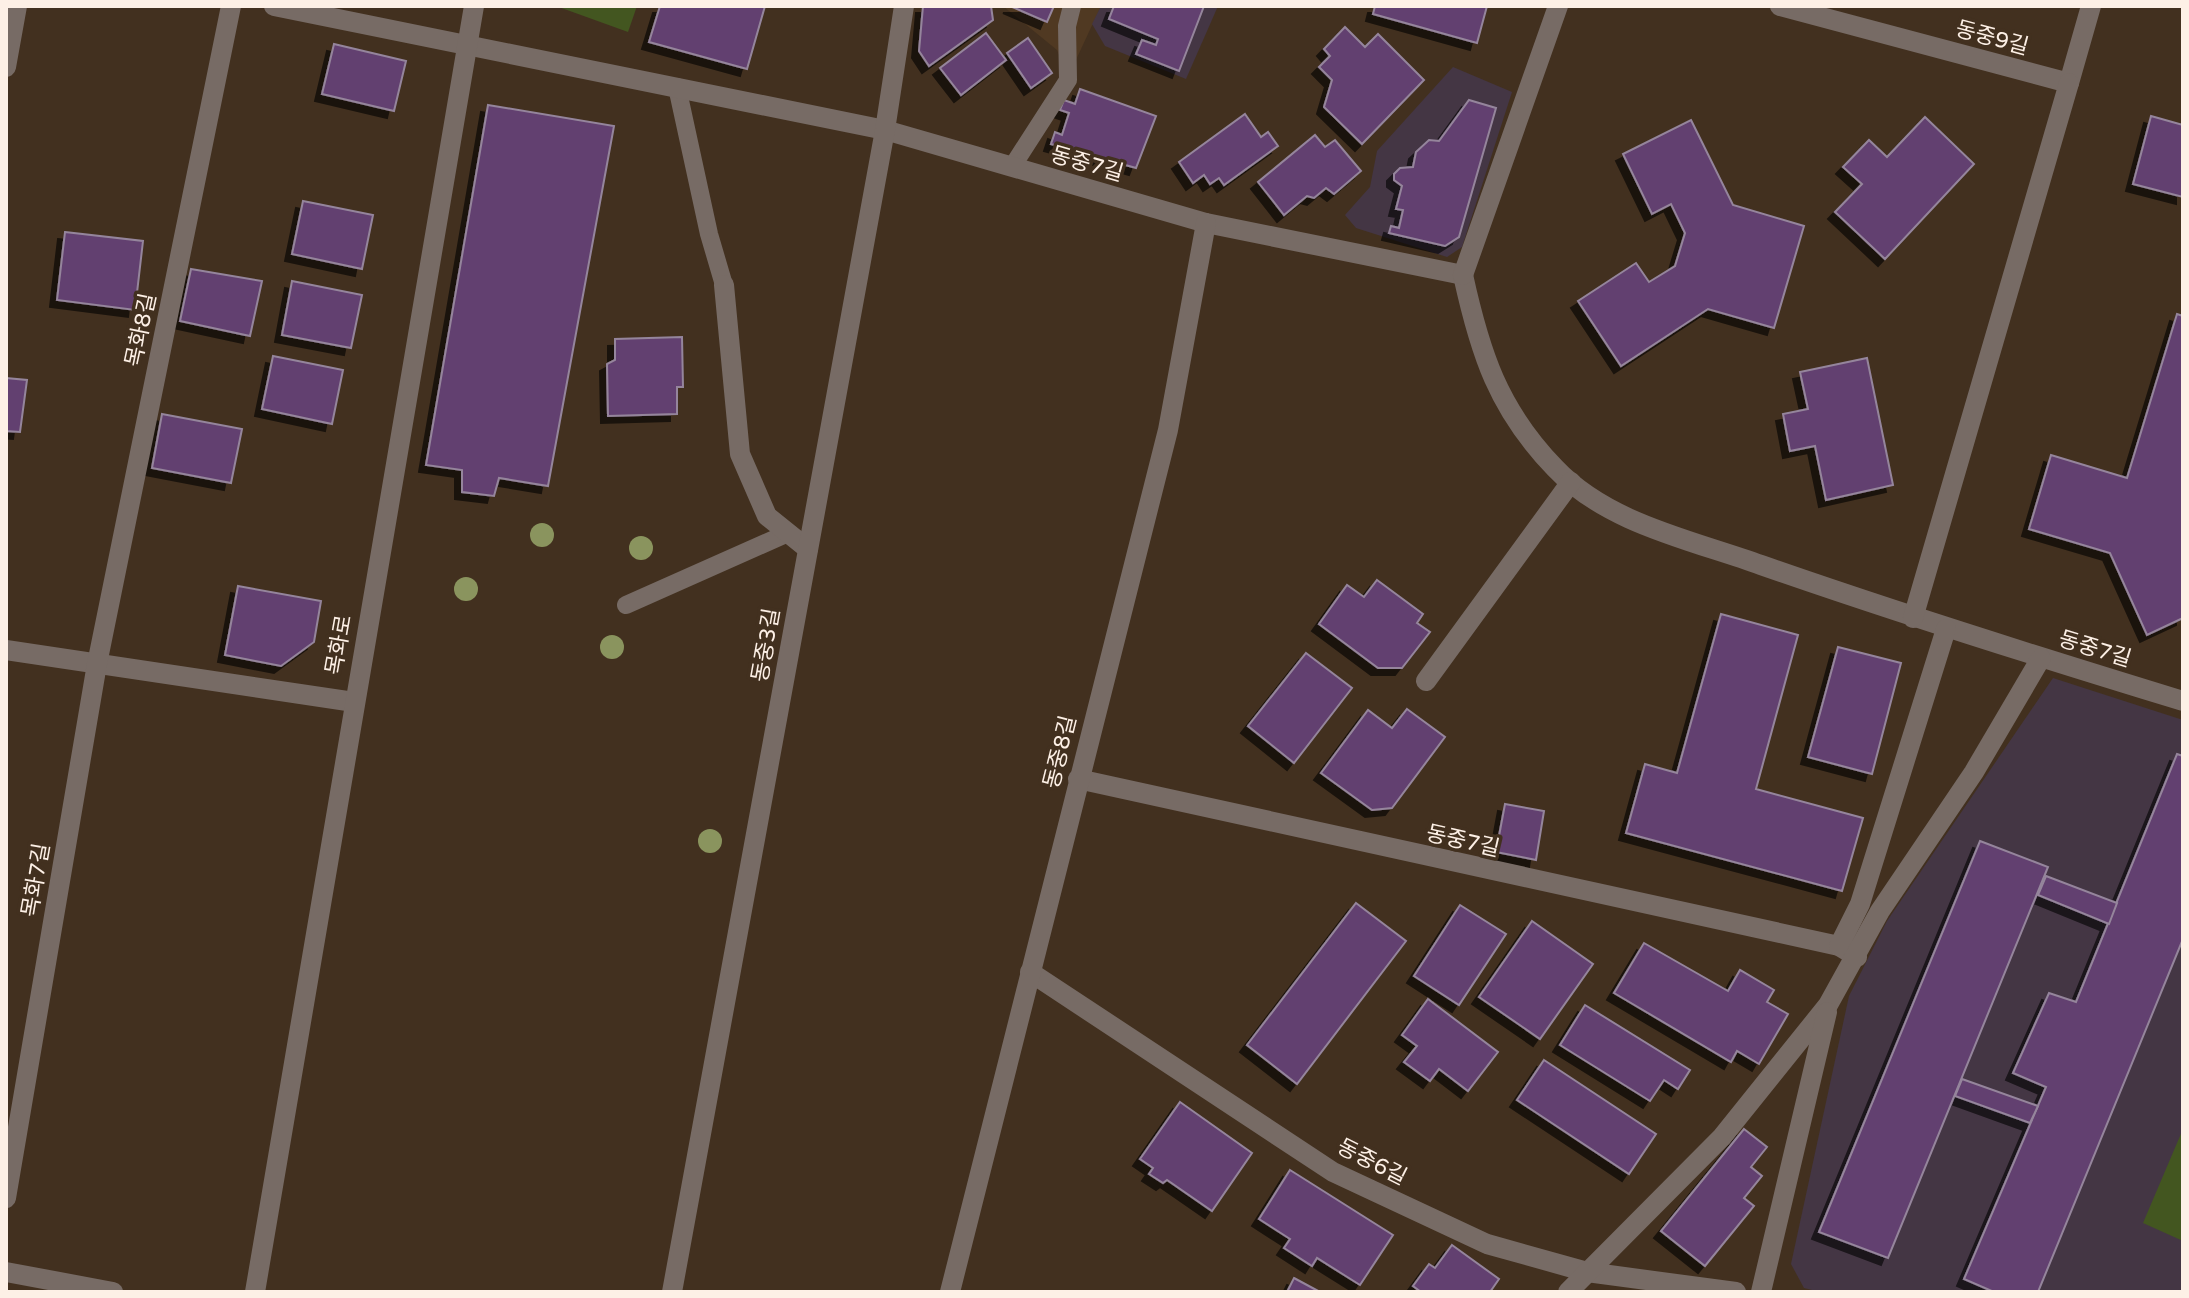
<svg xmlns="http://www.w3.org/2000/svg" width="2189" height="1298" font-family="'Varela Round','Noto Sans KR',sans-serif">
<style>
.built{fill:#503922}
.education{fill:#443644}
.green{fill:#435620}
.building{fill:#62416f;stroke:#95859c;stroke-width:2;filter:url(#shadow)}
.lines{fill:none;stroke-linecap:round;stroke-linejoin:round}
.lane{stroke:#776b65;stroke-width:18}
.street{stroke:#776b65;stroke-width:20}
.tree{fill:#8a945e}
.labels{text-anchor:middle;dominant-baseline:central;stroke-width:7;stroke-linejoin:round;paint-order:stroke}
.street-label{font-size:22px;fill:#fdf0e6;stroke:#42301f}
</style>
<defs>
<filter id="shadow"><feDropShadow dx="-7" dy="7" stdDeviation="0" flood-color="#0009"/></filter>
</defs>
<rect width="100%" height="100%" fill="#42301f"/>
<!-- built -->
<polygon class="built" points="1003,6 1101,6 1075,62 1064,67 1057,50"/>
<!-- education -->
<g class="education">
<polygon points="1101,6 1218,6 1186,79 1105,46 1092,24"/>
<polygon points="1453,67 1512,92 1462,247 1447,257 1356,228 1345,215 1370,187 1377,151"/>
<polygon points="2053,678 2183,720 2183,1292 1820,1292 1804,1288 1791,1264 1849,996 1887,921"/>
</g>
<!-- green -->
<g class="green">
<polygon points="556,6 637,6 628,32"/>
<polygon points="2183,1129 2183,1241 2143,1223"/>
</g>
<!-- building -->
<g class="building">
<polygon points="660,6 765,6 747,69 649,42"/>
<polygon points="923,6 991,6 993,20 929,66 919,51"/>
<polygon points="1010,6 1054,6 1047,22"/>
<polygon points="1114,6 1204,6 1179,71 1136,54 1142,40 1156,45 1158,39 1109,19"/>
<polygon points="1375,6 1487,6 1477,43 1373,14"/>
<polygon points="1345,27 1365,47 1378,34 1424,80 1362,144 1324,107 1332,80 1319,67 1330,56 1324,49"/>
<polygon points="986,33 1006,60 961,95 940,68"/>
<polygon points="1028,38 1052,73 1031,88 1007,53"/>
<polygon points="334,44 406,61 394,111 322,94"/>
<polygon points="1080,89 1156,116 1136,168 1051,144 1055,132 1062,135 1069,113 1060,110 1064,100 1075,104"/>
<polygon points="1469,100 1496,108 1459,237 1445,246 1389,233 1391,226 1399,228 1403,210 1396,209 1402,186 1394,180 1394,174 1400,168 1413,167 1416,152 1429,140 1439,141"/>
<polygon points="488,105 614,126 548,486 499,478 494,496 462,492 462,470 426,465"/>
<polygon points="1245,114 1261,137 1268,132 1278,146 1224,185 1219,178 1210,184 1204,175 1193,183 1179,162"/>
<polygon points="2151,116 2183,125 2183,197 2133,184"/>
<polygon points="1925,117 1974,164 1885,259 1835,212 1862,184 1843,167 1869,140 1887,157"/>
<polygon points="1691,120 1733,205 1804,226 1774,328 1708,309 1621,366 1578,301 1636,263 1649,282 1675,266 1685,233 1671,204 1652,214 1623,154"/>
<polygon points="1315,135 1325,147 1335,140 1361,171 1334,194 1326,188 1314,198 1307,196 1284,215 1258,182"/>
<polygon points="303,201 373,215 362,269 292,254"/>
<polygon points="65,232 143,241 135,310 57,300"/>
<polygon points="191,269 262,281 250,336 180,321"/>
<polygon points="292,281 362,295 351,348 282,335"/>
<polygon points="2177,314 2183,316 2183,618 2147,635 2110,553 2029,529 2051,455 2127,478"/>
<polygon points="682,337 683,387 677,387 677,414 608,416 607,364 615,360 615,339"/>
<polygon points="273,356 343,370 332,424 262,409"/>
<polygon points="1867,358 1893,485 1826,500 1815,446 1790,451 1783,414 1808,409 1800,372"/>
<polygon points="6,378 27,380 20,432 6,431"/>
<polygon points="162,414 242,429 231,483 152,468"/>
<polygon points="1377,580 1423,614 1417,623 1430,632 1402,668 1378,668 1319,624 1347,585 1364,597"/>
<polygon points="238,586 321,601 314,642 281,666 225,655"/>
<polygon points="1721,614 1798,635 1756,789 1863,818 1842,891 1626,833 1645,764 1677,773"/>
<polygon points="1838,647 1901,663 1872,774 1808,757"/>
<polygon points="1306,653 1352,688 1294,763 1248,726"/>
<polygon points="1407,709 1445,737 1392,808 1372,810 1321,773 1368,710 1392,728"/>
<polygon points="2177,754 2183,756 2183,939 2038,1292 1994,1292 1964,1279 2046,1087 2013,1073 2049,993 2076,1002"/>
<polygon points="1505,804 1544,811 1536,860 1496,852"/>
<polygon points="1980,841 2048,867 1888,1258 1819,1232"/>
<polygon points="2046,876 2117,903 2109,924 2038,895"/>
<polygon points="1356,903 1406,941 1297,1084 1247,1045"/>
<polygon points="1460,905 1506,934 1459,1005 1414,976"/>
<polygon points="1532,921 1593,964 1540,1039 1479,997"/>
<polygon points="1644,943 1728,991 1740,970 1774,990 1767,1002 1788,1014 1759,1064 1737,1051 1731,1062 1614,993"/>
<polygon points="1428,999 1498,1052 1468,1091 1439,1069 1430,1081 1404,1062 1417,1046 1402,1035"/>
<polygon points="1585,1005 1690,1070 1678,1089 1664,1080 1650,1101 1560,1045"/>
<polygon points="1544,1060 1656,1134 1629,1174 1517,1100"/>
<polygon points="1962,1079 2038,1106 2030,1123 1955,1096"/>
<polygon points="1180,1102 1252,1153 1212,1211 1167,1180 1163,1183 1149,1174 1153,1168 1140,1159"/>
<polygon points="1744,1129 1767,1147 1751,1167 1762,1176 1744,1198 1754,1206 1705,1266 1661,1231"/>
<polygon points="1290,1170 1393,1235 1360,1285 1317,1258 1312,1266 1284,1248 1290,1239 1259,1219"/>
<polygon points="1452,1245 1499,1279 1490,1292 1421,1292 1413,1286 1429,1264 1435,1268"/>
<polygon points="1294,1278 1320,1292 1287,1292"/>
</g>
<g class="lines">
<!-- lane -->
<g class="lane">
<polyline points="677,87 709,234 724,285"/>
<polyline points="1012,167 1068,80 1067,26 1072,6"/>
<polyline points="626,605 788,533"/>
</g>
<!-- street -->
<g class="street">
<polyline points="274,6 885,130 1206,223 1463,275"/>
<polyline points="1780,6 2069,83 2091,6"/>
<polyline points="6,67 17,6"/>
<path d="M 1463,275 C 1480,353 1498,409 1555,468 C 1608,524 1692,540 1761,565 C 1901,614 2042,658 2183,701"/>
<polyline points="1463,275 1558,6"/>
<polyline points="724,285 740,454 767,516 808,549"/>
<polyline points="1913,618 2069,83"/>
<polyline points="6,650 354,702"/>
<polyline points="1426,681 1571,482"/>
<polyline points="1078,779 1839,946 1857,957"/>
<polyline points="1839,946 1860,904 1946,629"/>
<polyline points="1030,972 1333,1172 1487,1244 1587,1272 1736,1292"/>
<polyline points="6,1198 97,664 231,6"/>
<polyline points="6,1272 113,1292"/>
<polyline points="255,1292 474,6"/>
<polyline points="672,1292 885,130 904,6"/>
<polyline points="950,1292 1168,430 1206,223"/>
<polyline points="1568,1292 1722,1137 1828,1005 1880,911 1974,772 2041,658"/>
<polyline points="1761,1292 1827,1012"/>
</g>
</g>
<!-- trees -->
<g class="tree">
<circle cx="542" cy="535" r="12"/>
<circle cx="641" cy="548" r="12"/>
<circle cx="466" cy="589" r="12"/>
<circle cx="612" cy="647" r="12"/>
<circle cx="710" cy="841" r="12"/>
</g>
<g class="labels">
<!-- street labels -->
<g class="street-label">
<text transform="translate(1992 38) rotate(15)">동중9길</text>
<text transform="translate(1087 164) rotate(16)">동중7길</text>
<text transform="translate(141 330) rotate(-78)">목화8길</text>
<text transform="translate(339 645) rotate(-80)">목화로</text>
<text transform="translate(766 645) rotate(-80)">동중3길</text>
<text transform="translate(2095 649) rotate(17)">동중7길</text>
<text transform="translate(1060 752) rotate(-76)">동중8길</text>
<text transform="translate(1463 841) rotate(13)">동중7길</text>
<text transform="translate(36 880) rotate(-80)">목화7길</text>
<text transform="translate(1372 1162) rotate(27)">동중6길</text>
</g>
</g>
<!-- border -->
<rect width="2189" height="1298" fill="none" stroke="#fdf0e6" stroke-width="16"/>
</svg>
